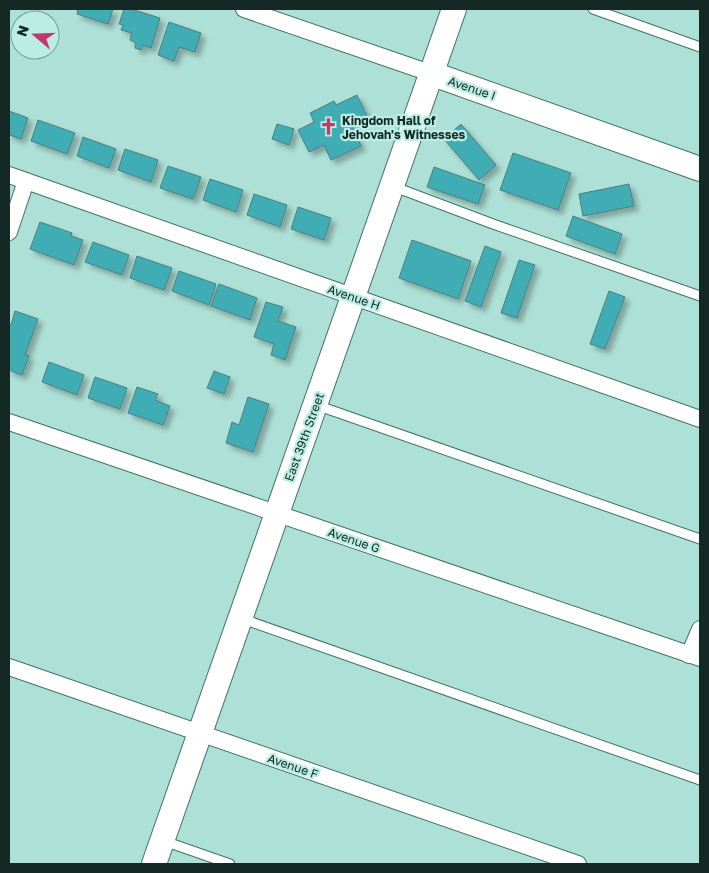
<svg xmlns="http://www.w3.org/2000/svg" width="709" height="873" font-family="'Golos Text',sans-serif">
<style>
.building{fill:#41adb5;stroke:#4c7e81;filter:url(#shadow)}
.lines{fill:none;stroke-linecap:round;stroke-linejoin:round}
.lane-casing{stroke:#42726a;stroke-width:11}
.street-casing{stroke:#42726a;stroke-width:18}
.secondary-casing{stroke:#42726a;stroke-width:26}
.lane{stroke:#fff;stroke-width:9}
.street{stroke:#fff;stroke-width:16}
.secondary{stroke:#fff;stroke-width:24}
.labels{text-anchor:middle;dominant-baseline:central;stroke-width:4.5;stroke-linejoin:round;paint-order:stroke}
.street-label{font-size:12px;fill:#142825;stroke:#baede3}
.poi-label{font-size:12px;font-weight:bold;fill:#142825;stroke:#baede3;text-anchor:start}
</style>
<defs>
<filter id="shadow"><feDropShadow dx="4.5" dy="4.5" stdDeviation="2.5" flood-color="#0004"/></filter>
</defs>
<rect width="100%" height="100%" fill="#ade0d6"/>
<!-- building -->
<g class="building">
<polygon points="78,9 113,9 108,24 77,14"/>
<polygon points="124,9 131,9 160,18 151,48 143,45 141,50 135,48 136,43 130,40 132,33 121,30 123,25 119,24"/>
<polygon points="169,22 201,33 195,52 179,47 174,61 158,55"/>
<polygon points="357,95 367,116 351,124 361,146 331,160 324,145 309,152 298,130 314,122 310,113 334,101 336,105"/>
<polygon points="9,111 28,118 21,139 9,135"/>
<polygon points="38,120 75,133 67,154 31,141"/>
<polygon points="277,124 294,129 289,145 272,139"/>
<polygon points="461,124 496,165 479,180 444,139"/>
<polygon points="83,137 116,149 109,168 77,156"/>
<polygon points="125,149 158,160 151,182 118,170"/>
<polygon points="513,153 571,173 558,210 500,190"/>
<polygon points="168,166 201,177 193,199 160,188"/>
<polygon points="434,167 485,185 478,204 427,187"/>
<polygon points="210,179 243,190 236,212 203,200"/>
<polygon points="629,184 634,206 583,216 579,194"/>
<polygon points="254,194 287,205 280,227 247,215"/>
<polygon points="298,207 331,218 324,240 291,229"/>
<polygon points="573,216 622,234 615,254 566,236"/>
<polygon points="40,222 72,233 71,236 83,240 74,265 30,249"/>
<polygon points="412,240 471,261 458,299 399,278"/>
<polygon points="93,242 129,255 122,275 85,262"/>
<polygon points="485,246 501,252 481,307 465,301"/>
<polygon points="137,256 172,268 164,290 130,278"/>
<polygon points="519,260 535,265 517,318 501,313"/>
<polygon points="179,271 216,284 209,305 172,291"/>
<polygon points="219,284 257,298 250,320 211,306"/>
<polygon points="609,291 625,297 605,349 590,344"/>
<polygon points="266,302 283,307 278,321 296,327 285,360 271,355 274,344 254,337"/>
<polygon points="15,311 38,319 25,355 29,356 22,375 9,370 9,324 11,325"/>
<polygon points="49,362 84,375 77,395 42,382"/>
<polygon points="214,371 230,377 224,394 207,388"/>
<polygon points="95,377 127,388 120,409 88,398"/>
<polygon points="137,387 158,394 155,400 170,406 163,425 128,413"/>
<polygon points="248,397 269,404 253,452 226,443 232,422 239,425"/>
</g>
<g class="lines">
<defs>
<g id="lane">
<polyline points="593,9 700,47"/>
<polyline points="392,186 493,224 700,296"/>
<polyline points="316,405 700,539"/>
<polyline points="240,618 700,780"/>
<polyline points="164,841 230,864"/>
</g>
<g id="street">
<polyline points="244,9 430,73"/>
<polyline points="9,175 700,419"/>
<polyline points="9,232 26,181"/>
<polyline points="9,422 700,658"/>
<polyline points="689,655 700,629"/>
<polyline points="9,667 578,864"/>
</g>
<g id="secondary">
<polyline points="430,73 700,169"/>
<polyline points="154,864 454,9"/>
</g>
</defs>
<!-- lane casing -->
<use href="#lane" class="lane-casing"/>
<!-- street casing -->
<use href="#street" class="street-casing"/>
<!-- secondary casing -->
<use href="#secondary" class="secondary-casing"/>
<!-- lane -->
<use href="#lane" class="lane"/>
<!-- street -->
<use href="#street" class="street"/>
<!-- secondary -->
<use href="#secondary" class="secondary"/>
</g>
<!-- icons -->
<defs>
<symbol id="church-bare" viewBox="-9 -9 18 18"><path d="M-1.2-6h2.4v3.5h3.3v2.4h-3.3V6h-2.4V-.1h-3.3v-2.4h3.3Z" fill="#c3376c" stroke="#baede3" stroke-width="2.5" paint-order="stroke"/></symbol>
</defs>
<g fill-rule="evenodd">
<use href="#church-bare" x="316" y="114" width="25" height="25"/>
</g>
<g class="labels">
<!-- street labels -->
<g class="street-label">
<text transform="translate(472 88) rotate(19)">Avenue I</text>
<text transform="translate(354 297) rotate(19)">Avenue H</text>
<text transform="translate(304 437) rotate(-70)">East 39th Street</text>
<text transform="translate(354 540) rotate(19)">Avenue G</text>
<text transform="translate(293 766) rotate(19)">Avenue F</text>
</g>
<!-- poi labels -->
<g class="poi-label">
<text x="342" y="120">Kingdom Hall of<tspan x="342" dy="14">Jehovah's Witnesses</tspan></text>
</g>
</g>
<!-- border -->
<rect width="709" height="873" fill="none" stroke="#142825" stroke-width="20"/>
<!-- north arrow -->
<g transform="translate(35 35) rotate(289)"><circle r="24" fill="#baede3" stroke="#789e97"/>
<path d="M0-4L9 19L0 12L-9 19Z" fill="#c3376c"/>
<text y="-8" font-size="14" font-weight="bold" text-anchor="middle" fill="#142825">N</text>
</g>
</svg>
